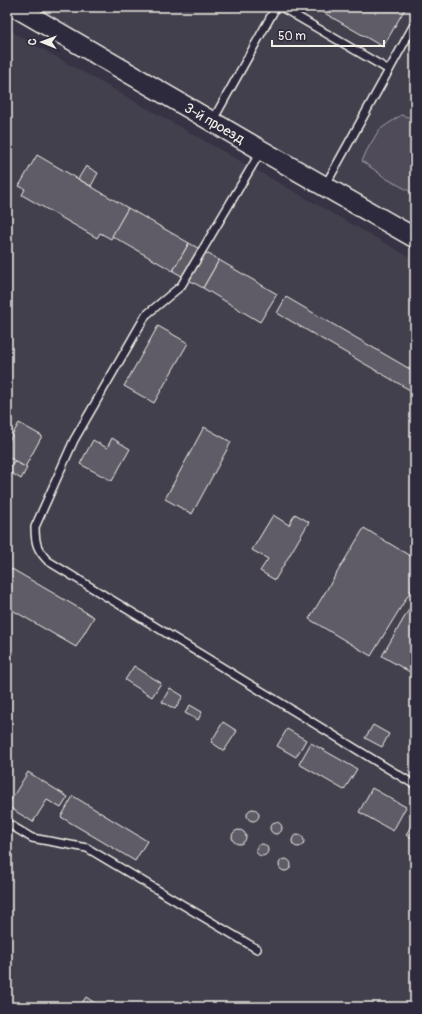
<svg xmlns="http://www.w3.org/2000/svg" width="422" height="1014" font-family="Pangolin,sans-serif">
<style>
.built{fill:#433f4e}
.green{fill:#504b59;stroke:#a29ea0}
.building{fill:#5f5c67;stroke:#f4f1e8}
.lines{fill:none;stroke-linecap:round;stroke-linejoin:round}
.lane-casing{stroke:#f4f1e8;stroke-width:10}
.secondary-casing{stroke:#f4f1e8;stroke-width:22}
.lane{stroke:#2f2a3d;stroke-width:7}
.secondary{stroke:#2f2a3d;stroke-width:19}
.labels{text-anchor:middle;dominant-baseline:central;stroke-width:4;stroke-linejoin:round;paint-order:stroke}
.street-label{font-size:14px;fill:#f4f1e8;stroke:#2f2a3d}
</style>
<rect width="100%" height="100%" fill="#373244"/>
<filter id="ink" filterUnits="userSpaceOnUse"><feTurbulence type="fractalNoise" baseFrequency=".025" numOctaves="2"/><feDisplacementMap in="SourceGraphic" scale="8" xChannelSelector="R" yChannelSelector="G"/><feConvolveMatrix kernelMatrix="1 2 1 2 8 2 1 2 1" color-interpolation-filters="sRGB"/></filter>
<g filter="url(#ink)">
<!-- built -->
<g class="built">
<polygon points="37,7 415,7 415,226"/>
<polygon points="7,29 415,260 415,1007 7,1007"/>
</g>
<!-- green -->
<polygon class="green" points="401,115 415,119 415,194 387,179 362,161 367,150 379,130"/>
<!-- building -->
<g class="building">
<polygon points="314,7 406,7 383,47"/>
<polygon points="37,155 128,208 111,239 100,233 97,238 22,195 25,189 19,186"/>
<polygon points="86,166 98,173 91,186 78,179"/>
<polygon points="128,208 189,243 173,271 112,236"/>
<polygon points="189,243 219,260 203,288 173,271"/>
<polygon points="219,260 277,294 260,322 203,288"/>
<polygon points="286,297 415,372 415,393 277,313"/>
<polygon points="158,326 188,343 154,403 124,386"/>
<polygon points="19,423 42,436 25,467 7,456 7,444"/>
<polygon points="204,427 231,442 192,514 165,499"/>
<polygon points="112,438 130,449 112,481 80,464 93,440 107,448"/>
<polygon points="14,461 27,468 21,479 8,471"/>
<polygon points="295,514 309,522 275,580 260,571 268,559 252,550 273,515 289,525"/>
<polygon points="364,528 415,559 415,584 371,656 309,619"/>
<polygon points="12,569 94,617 76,647 7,607 7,577"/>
<polygon points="415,599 415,675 382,656"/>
<polygon points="134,666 161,683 152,697 125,680"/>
<polygon points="170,688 183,696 175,709 162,702"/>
<polygon points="190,705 202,712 198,720 185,713"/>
<polygon points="223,722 237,731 224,751 211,742"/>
<polygon points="373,725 389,734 382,747 365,738"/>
<polygon points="287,729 306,740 296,757 277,746"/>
<polygon points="311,743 357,769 344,790 299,764"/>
<polygon points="28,772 68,797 61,808 47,800 33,822 7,806"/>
<polygon points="372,788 406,807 393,831 359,812"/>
<polygon points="73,796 147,841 135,861 61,817"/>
<circle cx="253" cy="815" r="6"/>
<polygon points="415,818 415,840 406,835"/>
<circle cx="276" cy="828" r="6"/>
<circle cx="239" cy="837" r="7"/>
<circle cx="298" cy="841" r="6"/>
<circle cx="262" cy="850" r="6"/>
<circle cx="285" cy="865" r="6"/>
<polygon points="86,997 101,1007 79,1007"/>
</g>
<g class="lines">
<defs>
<g id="lane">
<polyline points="281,7 389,70"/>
<polyline points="213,120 276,7"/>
<path d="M 261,151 L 181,286 L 146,315 L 74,440 L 35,527 C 35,543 37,550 48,561 L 415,785"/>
<polyline points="325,186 415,23"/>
<polyline points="7,823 32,838 87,848 257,949"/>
</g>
<g id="secondary">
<path id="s1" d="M 15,7 L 261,150 L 415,238"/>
</g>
</defs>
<!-- lane casing -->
<use href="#lane" class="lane-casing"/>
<!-- secondary casing -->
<use href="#secondary" class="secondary-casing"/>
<!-- lane -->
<use href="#lane" class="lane"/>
<!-- secondary -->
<use href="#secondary" class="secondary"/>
</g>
</g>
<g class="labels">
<!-- street labels -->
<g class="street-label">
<text stroke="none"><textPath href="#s1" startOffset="231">3-й проезд</textPath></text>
</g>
</g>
<!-- margin -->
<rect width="422" height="1014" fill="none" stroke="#2f2a3d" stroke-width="24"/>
<rect x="12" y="12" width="398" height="990" fill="none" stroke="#f4f1e8" stroke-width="1.5" filter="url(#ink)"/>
<!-- north arrow -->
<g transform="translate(42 42) rotate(271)" stroke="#2f2a3d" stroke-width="3" paint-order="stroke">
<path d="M0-3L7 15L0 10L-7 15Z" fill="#f4f1e8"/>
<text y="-6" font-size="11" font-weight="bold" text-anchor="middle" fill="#f4f1e8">С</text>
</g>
<!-- scale -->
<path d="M272 40v6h112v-6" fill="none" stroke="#f4f1e8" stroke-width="2"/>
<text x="278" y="40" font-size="12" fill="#f4f1e8" stroke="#2f2a3d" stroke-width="3" paint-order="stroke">50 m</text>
</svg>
